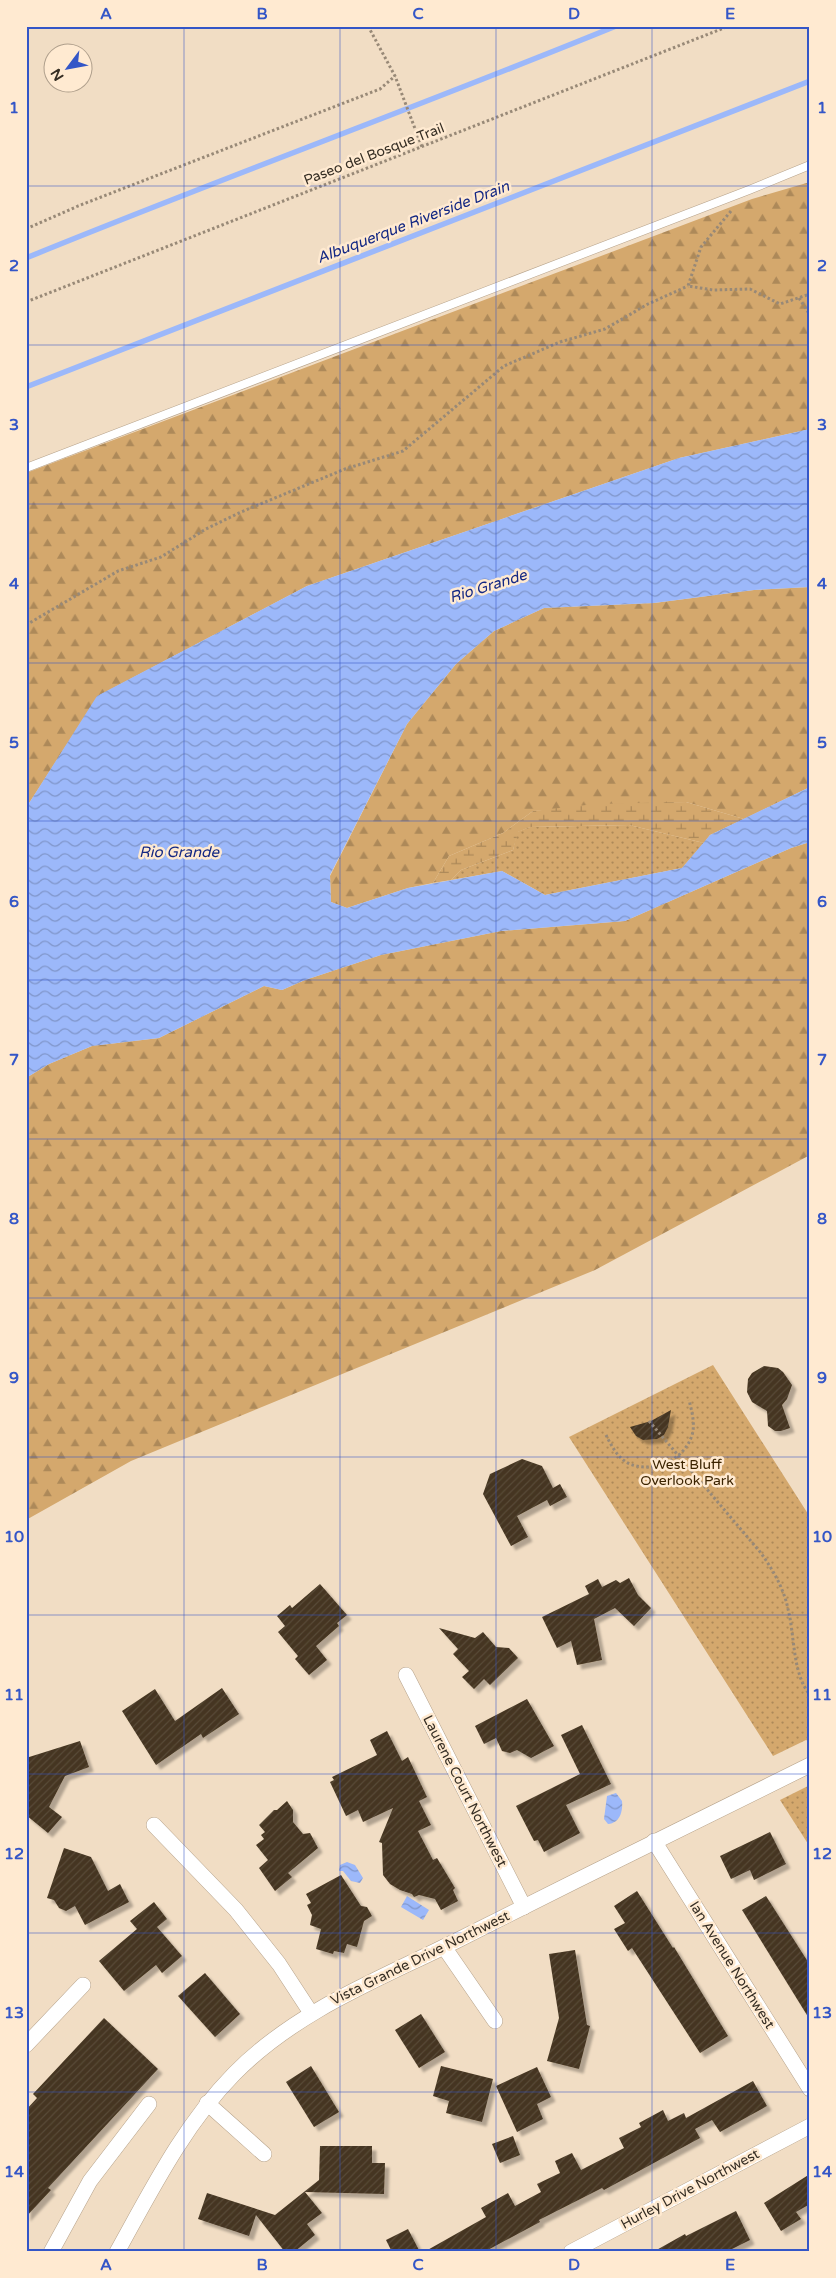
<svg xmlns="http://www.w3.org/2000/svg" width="836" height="2278" font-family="'Varela Round',sans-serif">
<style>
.grass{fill:url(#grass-dots)}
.forest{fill:url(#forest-firs)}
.wetland{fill:url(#wetland-marsh)}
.water{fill:url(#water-waves)}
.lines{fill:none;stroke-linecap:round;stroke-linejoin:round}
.stream{stroke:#9cb8fa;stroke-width:5.5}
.building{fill:url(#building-hatch);filter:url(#shadow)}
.service-casing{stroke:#b6a28a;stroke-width:9}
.minor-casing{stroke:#b6a28a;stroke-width:16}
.path{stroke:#988977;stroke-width:3;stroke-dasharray:2.5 2.5;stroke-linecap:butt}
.service{stroke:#fff;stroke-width:8}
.minor{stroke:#fff;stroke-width:15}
.grid{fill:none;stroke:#3456c7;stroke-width:1;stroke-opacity:0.55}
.labels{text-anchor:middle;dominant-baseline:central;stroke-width:5;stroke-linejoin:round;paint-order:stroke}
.street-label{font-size:14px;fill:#362e24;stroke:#ffead1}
.park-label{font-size:14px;fill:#3b2300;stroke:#ffead1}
.water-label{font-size:15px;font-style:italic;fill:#132783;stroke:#ffead1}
.neatline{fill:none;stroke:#3456c7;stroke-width:2}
.grid-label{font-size:16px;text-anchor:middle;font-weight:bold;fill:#3456c7}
</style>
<defs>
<pattern id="grass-dots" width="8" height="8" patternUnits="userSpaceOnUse" patternTransform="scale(1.25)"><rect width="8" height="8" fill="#d4a86d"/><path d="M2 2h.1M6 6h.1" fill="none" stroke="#ad8959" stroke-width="1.8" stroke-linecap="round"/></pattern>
<pattern id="forest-firs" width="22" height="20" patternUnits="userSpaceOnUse" patternTransform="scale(1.25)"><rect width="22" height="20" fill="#d4a86d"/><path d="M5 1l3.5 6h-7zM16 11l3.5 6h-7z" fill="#ad8959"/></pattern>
<pattern id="wetland-marsh" width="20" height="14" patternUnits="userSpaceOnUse" patternTransform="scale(1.25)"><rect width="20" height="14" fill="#d4a86d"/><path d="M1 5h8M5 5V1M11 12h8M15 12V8" fill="none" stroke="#ad8959"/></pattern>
<pattern id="water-waves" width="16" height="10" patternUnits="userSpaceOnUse" patternTransform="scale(1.25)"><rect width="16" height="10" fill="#9cb8fa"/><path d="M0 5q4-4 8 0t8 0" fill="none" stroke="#8096ca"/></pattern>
<pattern id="building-hatch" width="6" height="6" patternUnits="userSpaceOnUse" patternTransform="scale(1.25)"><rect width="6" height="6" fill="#453520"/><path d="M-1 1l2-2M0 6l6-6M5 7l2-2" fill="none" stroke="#584a38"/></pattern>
<filter id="shadow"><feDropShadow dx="4.5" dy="4.5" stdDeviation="1" flood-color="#0004"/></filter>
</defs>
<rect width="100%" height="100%" fill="#f1ddc4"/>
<!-- grass -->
<g class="grass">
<polygon points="629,825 704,843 682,868 545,895 502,871 451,880 461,870 513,850 517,832 530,827"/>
<polygon points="713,1365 810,1517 810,1742 806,1740 773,1756 569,1437"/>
<polygon points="810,1785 810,1847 780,1800"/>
</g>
<!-- forest -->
<g class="forest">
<polygon points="810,182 810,429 679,458 307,586 98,696 26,808 26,473 752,199"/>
<polygon points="810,587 810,787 744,819 686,802 533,811 503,833 449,856 433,883 408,888 347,908 331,902 330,876 407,724 456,664 494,631 544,608 654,603 754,590"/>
<polygon points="810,842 810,1155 595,1270 131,1461 26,1520 26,1078 49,1064 92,1046 159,1038 264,986 282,990 305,980 381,955 501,931 625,921 791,848"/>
</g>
<!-- wetland -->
<polygon class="wetland" points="686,802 744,819 710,835 704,843 629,825 530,827 518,832 513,850 461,870 451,880 433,883 449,856 503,833 533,811 595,804"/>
<!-- water -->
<g class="water">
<polygon points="810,429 810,587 754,590 654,603 544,608 494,631 456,664 407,724 330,875 331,902 347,908 408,888 502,871 545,895 682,868 710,835 810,787 810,842 791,848 625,921 501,931 381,955 305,980 282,990 264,986 159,1038 92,1046 49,1064 26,1078 26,808 97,696 307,586 679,458"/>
<path d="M 616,1793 L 622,1801 C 623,1811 620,1823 608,1824 L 604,1819 L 607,1796 Z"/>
<polygon points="347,1862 355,1865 363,1878 360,1883 351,1881 343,1871 339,1871 340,1865"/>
<polygon points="407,1896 429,1910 423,1920 401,1907"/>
</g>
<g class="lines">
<!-- stream -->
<g class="stream">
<path d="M 26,258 C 222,178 420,106 616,26"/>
<polyline points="26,387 810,81"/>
</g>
</g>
<!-- building -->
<g class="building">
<polygon points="764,1366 778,1368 783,1372 792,1385 787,1399 782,1405 790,1428 781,1431 775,1431 768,1426 767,1411 752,1402 747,1392 748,1379 752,1373"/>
<polygon points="671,1410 668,1427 664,1435 657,1439 643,1440 636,1436 630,1427 651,1421"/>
<polygon points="522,1459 542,1466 553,1488 560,1484 567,1497 550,1506 547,1500 517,1516 528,1537 511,1546 483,1494 490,1474"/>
<polygon points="629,1578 638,1595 651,1608 634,1626 615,1608 594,1619 602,1660 577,1665 571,1641 557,1648 542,1617 589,1594 585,1586 598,1579 602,1587 616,1580 620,1583"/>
<polygon points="320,1584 347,1615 337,1623 339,1626 316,1646 327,1660 309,1675 295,1659 298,1656 278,1632 285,1626 277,1616 290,1605 292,1608"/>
<polygon points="439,1628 475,1638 483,1632 496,1647 509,1648 518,1658 490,1685 484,1679 474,1689 462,1677 469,1671 453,1654 458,1649"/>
<polygon points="222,1688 239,1714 203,1738 201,1734 156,1765 122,1711 155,1689 175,1721"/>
<polygon points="527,1699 554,1746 531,1758 517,1750 510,1753 502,1751 496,1738 484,1744 475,1726"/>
<polygon points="582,1725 611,1784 566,1805 580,1833 544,1852 538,1840 534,1841 516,1806 580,1774 561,1735"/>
<polygon points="387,1731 402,1761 408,1757 427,1797 419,1801 431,1825 418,1831 433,1860 437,1858 455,1888 453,1890 458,1901 441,1910 435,1899 419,1895 414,1897 412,1894 400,1890 390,1884 383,1875 382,1843 379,1842 393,1808 363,1822 358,1810 346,1816 330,1782 334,1780 332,1777 377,1755 370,1740"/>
<polygon points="80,1741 89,1767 65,1776 49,1807 62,1817 48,1833 26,1815 26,1758"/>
<polygon points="287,1801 293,1810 293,1822 303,1834 310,1833 318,1848 288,1873 292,1877 275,1891 259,1868 268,1860 256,1845 264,1839 261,1835 265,1832 259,1825 274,1810 277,1810"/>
<polygon points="770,1832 786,1864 754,1880 750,1870 731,1879 720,1856"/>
<polygon points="64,1848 91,1857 108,1891 120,1884 129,1902 85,1925 75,1906 66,1911 59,1908 54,1900 47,1898"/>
<polygon points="341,1875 361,1906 367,1907 372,1916 364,1921 357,1947 347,1944 344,1953 334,1951 333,1954 316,1949 321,1929 310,1925 312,1915 307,1905 311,1903 306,1894"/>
<polygon points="637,1891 673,1948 674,1947 728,2036 700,2053 632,1948 628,1951 614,1929 625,1923 614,1906"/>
<polygon points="766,1896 810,1965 810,2020 742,1910"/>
<polygon points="154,1902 167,1919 157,1927 182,1956 162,1973 156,1965 124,1991 99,1961 137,1929 130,1921"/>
<polygon points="575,1950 587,2025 590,2026 579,2069 547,2061 559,2018 549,1954"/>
<polygon points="205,1973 240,2014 215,2037 178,1996"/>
<polygon points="421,2014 445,2052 419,2068 395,2030"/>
<polygon points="104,2018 158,2069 48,2188 51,2190 26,2217 26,2110 37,2098 33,2094"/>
<polygon points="311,2066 339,2112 314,2127 286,2082"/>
<polygon points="441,2066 493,2079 482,2122 446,2113 449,2101 433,2096"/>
<polygon points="537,2067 551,2097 537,2104 543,2119 517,2132 496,2086"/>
<polygon points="753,2081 767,2106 720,2132 712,2120 695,2129 700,2138 604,2190 602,2188 539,2220 540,2222 484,2252 424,2252 486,2217 481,2208 508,2193 515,2206 541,2192 537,2184 560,2173 555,2161 572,2153 581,2170 624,2148 619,2138 641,2127 639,2123 663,2110 668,2121 684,2113 686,2118"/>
<polygon points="513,2136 520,2155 500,2163 492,2144"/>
<polygon points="320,2146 372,2146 372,2163 385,2163 384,2194 305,2192 322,2213 307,2224 315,2235 294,2252 285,2252 256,2215 249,2236 198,2219 207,2193 275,2215 319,2180"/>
<polygon points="810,2174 810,2204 796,2212 801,2219 781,2231 764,2203"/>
<polygon points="736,2211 750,2240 726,2252 653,2252 685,2234 686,2236"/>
<polygon points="408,2229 420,2252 392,2252 386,2240"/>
</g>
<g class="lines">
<defs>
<polyline id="service" points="26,468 749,190 810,165"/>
<g id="minor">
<polyline points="406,1675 524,1907"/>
<polyline points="154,1825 236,1910 279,1964 311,2013"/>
<polyline points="654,1841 810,2089"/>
<polyline points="444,1947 495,2021"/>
<polyline points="26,2045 83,1985"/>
<polyline points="207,2103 264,2154"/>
<polyline points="51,2252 90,2181 149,2104"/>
<path d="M 117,2252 C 152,2189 184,2125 234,2074 C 297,2010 380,1979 458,1940 C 575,1881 692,1823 810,1765"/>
<polyline points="571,2252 810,2126"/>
</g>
</defs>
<!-- service casing -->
<use href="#service" class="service-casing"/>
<!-- minor casing -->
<use href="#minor" class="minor-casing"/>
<!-- path -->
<g class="path">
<polyline points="368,26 395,76 422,147"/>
<polyline points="731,211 701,247 688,286 713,290 750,289 780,304 810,294"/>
<polyline points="26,229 78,206 380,89 395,76"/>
<polyline points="799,298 810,315"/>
<polyline points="26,302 729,26"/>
<polyline points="26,625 118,571 161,557 206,529 241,512 345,469 403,451 504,366 560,342 605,329 648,304 688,286"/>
<path d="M 649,1421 L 761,1553 C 773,1570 784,1589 788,1609 C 795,1636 792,1673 810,1695"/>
<path d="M 606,1435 C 611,1445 618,1459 630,1464 C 653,1473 682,1461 691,1438 C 696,1426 692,1412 689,1400"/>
</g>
<!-- service -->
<use href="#service" class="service"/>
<!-- minor -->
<use href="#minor" class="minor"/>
</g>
<!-- grid -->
<path class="grid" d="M 184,26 L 184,2252M 340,26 L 340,2252M 496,26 L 496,2252M 652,26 L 652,2252M 26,186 L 810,186M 26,345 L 810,345M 26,504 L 810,504M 26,663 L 810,663M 26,821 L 810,821M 26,980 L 810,980M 26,1139 L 810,1139M 26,1298 L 810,1298M 26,1457 L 810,1457M 26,1615 L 810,1615M 26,1774 L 810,1774M 26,1933 L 810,1933M 26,2092 L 810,2092"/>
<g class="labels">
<!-- street labels -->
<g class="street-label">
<text transform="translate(374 154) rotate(-21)">Paseo del Bosque Trail</text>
<text transform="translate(465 1791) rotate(63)">Laurene Court Northwest</text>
<text transform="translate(420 1958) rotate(-26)">Vista Grande Drive Northwest</text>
<text transform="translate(732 1965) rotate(58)">Ian Avenue Northwest</text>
<text transform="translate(690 2189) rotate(-28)">Hurley Drive Northwest</text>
</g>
<!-- park labels -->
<g class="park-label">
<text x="687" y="1464">West Bluff<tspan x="687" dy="16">Overlook Park</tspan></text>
</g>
<!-- water labels -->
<g class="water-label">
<text transform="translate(413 222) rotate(-21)">Albuquerque Riverside Drain</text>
<text transform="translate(488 586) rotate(-17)">Rio Grande</text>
<text x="179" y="852">Rio Grande</text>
</g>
</g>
<!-- border -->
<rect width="836" height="2278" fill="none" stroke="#ffead1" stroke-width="55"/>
<!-- north arrow -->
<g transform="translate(68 68) rotate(238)"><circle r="24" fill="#ffead1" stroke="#af9f8c"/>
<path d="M0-4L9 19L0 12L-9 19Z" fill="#3456c7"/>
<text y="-8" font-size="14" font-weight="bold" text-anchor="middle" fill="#362e24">N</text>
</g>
<rect x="28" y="28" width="780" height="2222" class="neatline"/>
<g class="grid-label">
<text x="106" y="19">A</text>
<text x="262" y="19">B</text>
<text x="418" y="19">C</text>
<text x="574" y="19">D</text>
<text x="730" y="19">E</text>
<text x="14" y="113">1</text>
<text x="822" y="113">1</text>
<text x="14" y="271">2</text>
<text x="822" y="271">2</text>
<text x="14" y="430">3</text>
<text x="822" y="430">3</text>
<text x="14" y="589">4</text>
<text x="822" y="589">4</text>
<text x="14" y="748">5</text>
<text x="822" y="748">5</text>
<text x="14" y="907">6</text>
<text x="822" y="907">6</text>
<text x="14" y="1065">7</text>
<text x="822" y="1065">7</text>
<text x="14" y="1224">8</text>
<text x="822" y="1224">8</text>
<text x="14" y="1383">9</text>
<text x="822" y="1383">9</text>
<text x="14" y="1542">10</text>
<text x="822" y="1542">10</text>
<text x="14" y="1700">11</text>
<text x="822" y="1700">11</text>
<text x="14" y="1859">12</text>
<text x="822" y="1859">12</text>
<text x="14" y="2018">13</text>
<text x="822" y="2018">13</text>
<text x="14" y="2177">14</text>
<text x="822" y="2177">14</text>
<text x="106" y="2270">A</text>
<text x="262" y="2270">B</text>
<text x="418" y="2270">C</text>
<text x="574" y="2270">D</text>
<text x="730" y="2270">E</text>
</g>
</svg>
